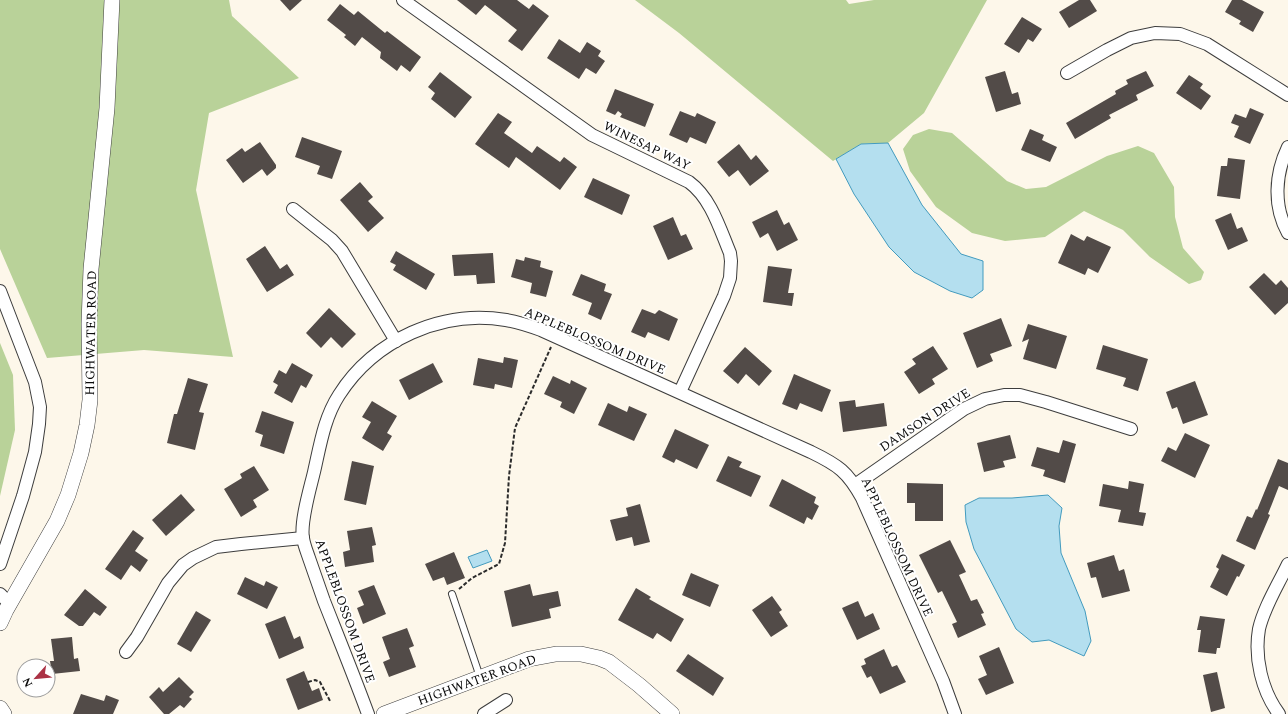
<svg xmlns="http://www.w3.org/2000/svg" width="1288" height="714" font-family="Spectral,serif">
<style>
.forest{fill:#b9d299}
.water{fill:#b4dfef;stroke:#439bbe}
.building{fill:#524b48}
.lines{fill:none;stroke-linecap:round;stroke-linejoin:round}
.service-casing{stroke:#3d3d3d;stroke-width:8}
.minor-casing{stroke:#3d3d3d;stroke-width:14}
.tertiary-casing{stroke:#3d3d3d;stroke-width:16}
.path{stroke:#2c2c2c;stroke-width:2;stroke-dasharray:4 2;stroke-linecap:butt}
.service{stroke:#fff;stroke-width:6}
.minor{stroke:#fff;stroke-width:12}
.tertiary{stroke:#fff;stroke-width:15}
.labels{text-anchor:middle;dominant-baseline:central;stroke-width:4;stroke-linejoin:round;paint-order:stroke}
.street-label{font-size:13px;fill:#0a0a0a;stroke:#fff}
</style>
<rect width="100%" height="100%" fill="#fdf7ea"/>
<!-- forest -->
<g class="forest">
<polygon points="0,0 229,0 232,16 299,78 209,113 196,190 233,357 144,350 47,358 0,249"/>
<polygon points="635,0 846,0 849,4 874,0 987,0 924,113 888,143 861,144 833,161 679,33"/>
<polygon points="929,129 952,133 1007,181 1026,189 1046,187 1107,156 1138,146 1154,153 1174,187 1175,217 1183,248 1204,272 1201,280 1189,284 1150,257 1123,230 1084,211 1045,237 1005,241 972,233 936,207 910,171 903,149 913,135"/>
<polygon points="0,343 13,375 15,430 0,496"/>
</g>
<!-- water -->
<g class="water">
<polygon points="888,143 922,205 961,254 983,261 983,290 972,298 950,291 914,272 889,247 854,194 836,159 861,144"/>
<polygon points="1048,495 1062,508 1059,526 1061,553 1085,611 1091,641 1084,656 1049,640 1032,642 1016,629 974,549 966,522 965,505 979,498 1012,498"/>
<polygon points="487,550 492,561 473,568 468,557"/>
</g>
<!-- building -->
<g class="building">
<polygon points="280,0 302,0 290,11"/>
<polygon points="457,0 517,0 529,9 533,4 549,16 522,51 508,41 517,30 485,5 476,15"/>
<polygon points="1079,0 1090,0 1097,11 1069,28 1059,12"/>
<polygon points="1232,0 1242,0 1264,12 1253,32 1239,24 1241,21 1225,12"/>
<polygon points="340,4 354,15 358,11 385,33 387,31 421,57 410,72 401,65 397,71 380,58 381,52 362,37 355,46 344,37 346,35 327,20"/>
<polygon points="1022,17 1042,29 1033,42 1028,39 1019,53 1004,44"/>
<polygon points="559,39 580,53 587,42 601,51 598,56 605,61 596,74 586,68 579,79 547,58"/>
<polygon points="1005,71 1012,94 1018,92 1021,104 996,112 985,77"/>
<polygon points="1146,71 1154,86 1136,95 1138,100 1109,115 1111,118 1075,139 1066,123 1116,94 1115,91 1128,84 1126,80"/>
<polygon points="440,72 472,97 455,118 431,99 435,93 428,87"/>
<polygon points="1189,75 1203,84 1200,88 1211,96 1201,110 1176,93"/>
<polygon points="615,89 654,104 645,127 620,117 622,114 618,111 615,115 606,111"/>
<polygon points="1250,108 1264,114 1250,144 1234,137 1239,126 1231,123 1235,114 1246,118"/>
<polygon points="680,111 695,117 697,113 716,122 706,144 690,137 687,143 669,135"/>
<polygon points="498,113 512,122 504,133 532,153 537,146 560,162 564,157 577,167 560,190 516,157 509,168 475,144"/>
<polygon points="1030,129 1044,135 1042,140 1057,147 1050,162 1021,150"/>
<polygon points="302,137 342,151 332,179 317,174 320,166 295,157"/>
<polygon points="260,142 276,165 276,168 267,176 262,169 243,183 226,160 242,148 245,152"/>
<polygon points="739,144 751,160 756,155 769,171 750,186 738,170 729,177 717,162"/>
<polygon points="1228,158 1245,160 1240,199 1217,196 1221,166 1227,166"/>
<polygon points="593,178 630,195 622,215 584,197"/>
<polygon points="360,182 373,197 368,201 384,218 368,232 340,200"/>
<polygon points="777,210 784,225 789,222 798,240 777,251 768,233 760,238 752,222"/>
<polygon points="1231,213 1237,229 1242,227 1248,241 1228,250 1215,220"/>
<polygon points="673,217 681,236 686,234 693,249 668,260 653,226"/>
<polygon points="1071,234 1084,241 1087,236 1111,247 1098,273 1088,268 1085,275 1058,263"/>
<polygon points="265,246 280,269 287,264 294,275 267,292 246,259"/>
<polygon points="396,251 435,274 426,290 393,270 396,265 390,262"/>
<polygon points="493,253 495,283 477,284 476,275 454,276 452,255"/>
<polygon points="525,257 541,261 540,267 553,271 546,297 530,293 532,283 511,277 516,259 524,261"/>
<polygon points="768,266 792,269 788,293 794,293 792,306 763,302"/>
<polygon points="1264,273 1276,285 1281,280 1288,288 1288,303 1275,315 1249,287"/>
<polygon points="581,274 606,284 604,291 612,294 601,320 588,314 592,303 572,295"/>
<polygon points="329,308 356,334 342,348 331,337 321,348 306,333"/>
<polygon points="642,309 655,314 659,310 678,319 669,341 648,332 645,338 631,332"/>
<polygon points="1001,318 1012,346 990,354 993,361 977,368 963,333"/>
<polygon points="1028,324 1067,336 1056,369 1023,359 1029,339 1022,342"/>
<polygon points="1103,345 1148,359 1138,391 1123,386 1126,378 1096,369"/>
<polygon points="933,346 948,369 932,379 935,384 919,394 904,372 916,364 912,359"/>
<polygon points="745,347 772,371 759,386 746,374 738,384 723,371"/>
<polygon points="504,357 518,360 512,388 495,384 494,389 473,385 478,358 503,363"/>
<polygon points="292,363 313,375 306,388 301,385 292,403 274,393 278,385 273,382 279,370 286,374"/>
<polygon points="433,363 443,382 409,400 399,380"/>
<polygon points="794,374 831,390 822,412 800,403 797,410 782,404"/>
<polygon points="553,376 570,384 571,380 587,388 574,414 560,407 562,402 544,394"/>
<polygon points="188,378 208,384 199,412 204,413 195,450 167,443 174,414 177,414"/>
<polygon points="1195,381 1208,415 1183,424 1177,407 1172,409 1166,392"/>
<polygon points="855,400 856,407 884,403 887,426 843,432 839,402"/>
<polygon points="372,401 397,416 387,433 392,436 383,451 362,438 371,422 362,417"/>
<polygon points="608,403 627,412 629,406 647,414 634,441 598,425"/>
<polygon points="262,411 294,422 284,454 260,446 263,435 255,432"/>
<polygon points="675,429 709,445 697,469 676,459 674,463 662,457"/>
<polygon points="1185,433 1210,445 1195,478 1161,461 1168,447 1176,451"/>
<polygon points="1010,435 1016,458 1003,461 1005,467 984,472 977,443"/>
<polygon points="1063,440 1076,444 1065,483 1043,476 1045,470 1031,466 1037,447 1059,453"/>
<polygon points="728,456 742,462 739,467 761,476 751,497 716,481"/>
<polygon points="1278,459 1288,463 1288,490 1279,486 1268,514 1270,515 1255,550 1236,541 1247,516 1252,518 1256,509 1257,510"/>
<polygon points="352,461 374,466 366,505 344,500"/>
<polygon points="254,466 269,490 253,500 257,507 241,517 224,489 242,478 240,474"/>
<polygon points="782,479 816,497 814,503 819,506 812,520 807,517 804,524 769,506"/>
<polygon points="1129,481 1144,484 1139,512 1146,513 1143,526 1118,522 1121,510 1099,506 1103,484 1128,489"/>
<polygon points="907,483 943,484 943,521 915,521 915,503 907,503"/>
<polygon points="181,494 195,510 166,536 152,520"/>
<polygon points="640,504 650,542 634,546 632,537 616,541 610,520 628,516 626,508"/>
<polygon points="372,527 376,545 372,546 374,562 345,567 343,552 350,550 347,531"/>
<polygon points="133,530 144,538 135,551 148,560 140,572 131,565 121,580 105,569"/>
<polygon points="950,540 966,572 959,575 971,601 977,599 984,613 981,614 986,625 958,638 952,624 957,622 942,591 938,593 919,555"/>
<polygon points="454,552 465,578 447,585 444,577 433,581 425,564"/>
<polygon points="1222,554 1245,565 1239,577 1237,576 1227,596 1210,587 1219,569 1216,567"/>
<polygon points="1114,555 1119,571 1124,569 1130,591 1102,598 1096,577 1091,578 1087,563"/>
<polygon points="691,573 719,585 710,607 682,595"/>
<polygon points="245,577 264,586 266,581 278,587 267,609 237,594"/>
<polygon points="530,584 533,596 558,591 561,606 549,609 551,618 512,627 504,591"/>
<polygon points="374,585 386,614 363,624 357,608 364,605 358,591"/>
<polygon points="636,588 651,597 649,599 684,619 671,642 657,633 653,639 618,620"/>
<polygon points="85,589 107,607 100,616 94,612 83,626 79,626 64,615"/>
<polygon points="772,596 782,610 779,612 788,626 771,637 752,610"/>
<polygon points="858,601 865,617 873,613 880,629 857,640 842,608"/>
<polygon points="196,611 211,620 191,652 177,644"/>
<polygon points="285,616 294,639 300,636 304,648 279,659 265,624"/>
<polygon points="1200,616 1225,619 1220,648 1217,648 1216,654 1198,652 1201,630 1197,630"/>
<polygon points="407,628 414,646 409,648 416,667 389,677 383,662 390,659 382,637"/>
<polygon points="72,637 74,659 78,658 80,671 52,674 50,661 54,661 51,639"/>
<polygon points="999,647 1014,683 986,695 978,679 987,675 979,656"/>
<polygon points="884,649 892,667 897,665 906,682 880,694 871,676 867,678 861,666 866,664 864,659"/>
<polygon points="688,654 724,678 713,696 676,671"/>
<polygon points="304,671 312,691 319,688 323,700 298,710 286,679"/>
<polygon points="1217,672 1225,708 1211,712 1203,675"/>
<polygon points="179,677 194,692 189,697 192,699 184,708 180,705 169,714 164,714 149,697 159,687 163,692"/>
<polygon points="81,694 104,701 106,695 119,700 113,714 73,714"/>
</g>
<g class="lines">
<defs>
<polyline id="service" points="452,594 480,677"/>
<g id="minor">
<path d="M 403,0 L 592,135 L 689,182 C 711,198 720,229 730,253 L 731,261 L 730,278 L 724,296 L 680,392"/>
<polyline points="1067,73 1107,50 1131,38 1155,33 1180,34 1207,44 1288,95"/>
<path d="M 1288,147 C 1275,174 1273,206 1288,233"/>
<polyline points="293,209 332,240 342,251 396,341"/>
<polyline points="0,291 35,382 40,407 39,424 35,452 23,496 0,564"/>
<polyline points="855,485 964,409 985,399 1004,395 1020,395 1046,402 1131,429"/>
<polyline points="0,594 10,604"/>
<polyline points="126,652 137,637 168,583 183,565 193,558 216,547 241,544 303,538"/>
<path d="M 368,714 C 354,676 339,639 324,601 C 319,587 314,572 309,558 C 307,552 304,545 303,538 C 300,522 310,489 314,472 C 320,446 324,418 339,395 C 374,340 442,309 506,320 C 518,322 530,326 541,330 L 811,452 C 838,465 848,472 862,498 L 943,681 L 955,714"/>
<polyline points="484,714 506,700"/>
<path d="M 1279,714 C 1262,691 1254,658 1259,629 C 1264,607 1278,585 1288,564"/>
</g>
<g id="tertiary">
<polyline points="0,623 6,610 57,521 68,495 81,453 87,425 90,400 89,324 91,269 107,108 112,0"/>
<polyline points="0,708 4,714"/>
<polyline points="384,714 529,659 556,654 581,654 599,658 609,662 639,685 672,714"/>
</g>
</defs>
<!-- service casing -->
<use href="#service" class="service-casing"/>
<!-- minor casing -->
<use href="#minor" class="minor-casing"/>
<!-- tertiary casing -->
<use href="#tertiary" class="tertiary-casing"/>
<!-- path -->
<g class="path">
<polyline points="459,589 472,578 499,564 505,543 509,476 515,428 551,347"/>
<polyline points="308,682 315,680 320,682 330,701"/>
</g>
<!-- service -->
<use href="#service" class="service"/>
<!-- minor -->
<use href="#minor" class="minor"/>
<!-- tertiary -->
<use href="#tertiary" class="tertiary"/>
</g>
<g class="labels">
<!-- street labels -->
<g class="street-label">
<text transform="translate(647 146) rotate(26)">WINESAP WAY</text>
<text transform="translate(91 333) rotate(-89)">HIGHWATER ROAD</text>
<text transform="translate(595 341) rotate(23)">APPLEBLOSSOM DRIVE</text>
<text transform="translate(925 420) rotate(-33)">DAMSON DRIVE</text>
<text transform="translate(897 547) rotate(65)">APPLEBLOSSOM DRIVE</text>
<text transform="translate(345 611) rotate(70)">APPLEBLOSSOM DRIVE</text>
<text transform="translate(477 680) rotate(-20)">HIGHWATER ROAD</text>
</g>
</g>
<!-- north arrow -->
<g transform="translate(36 678) rotate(243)"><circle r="19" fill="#ffffff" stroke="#9d9d9d"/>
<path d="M0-3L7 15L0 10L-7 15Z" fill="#ab3245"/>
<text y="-6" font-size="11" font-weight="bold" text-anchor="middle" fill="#0a0a0a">N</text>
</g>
</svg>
